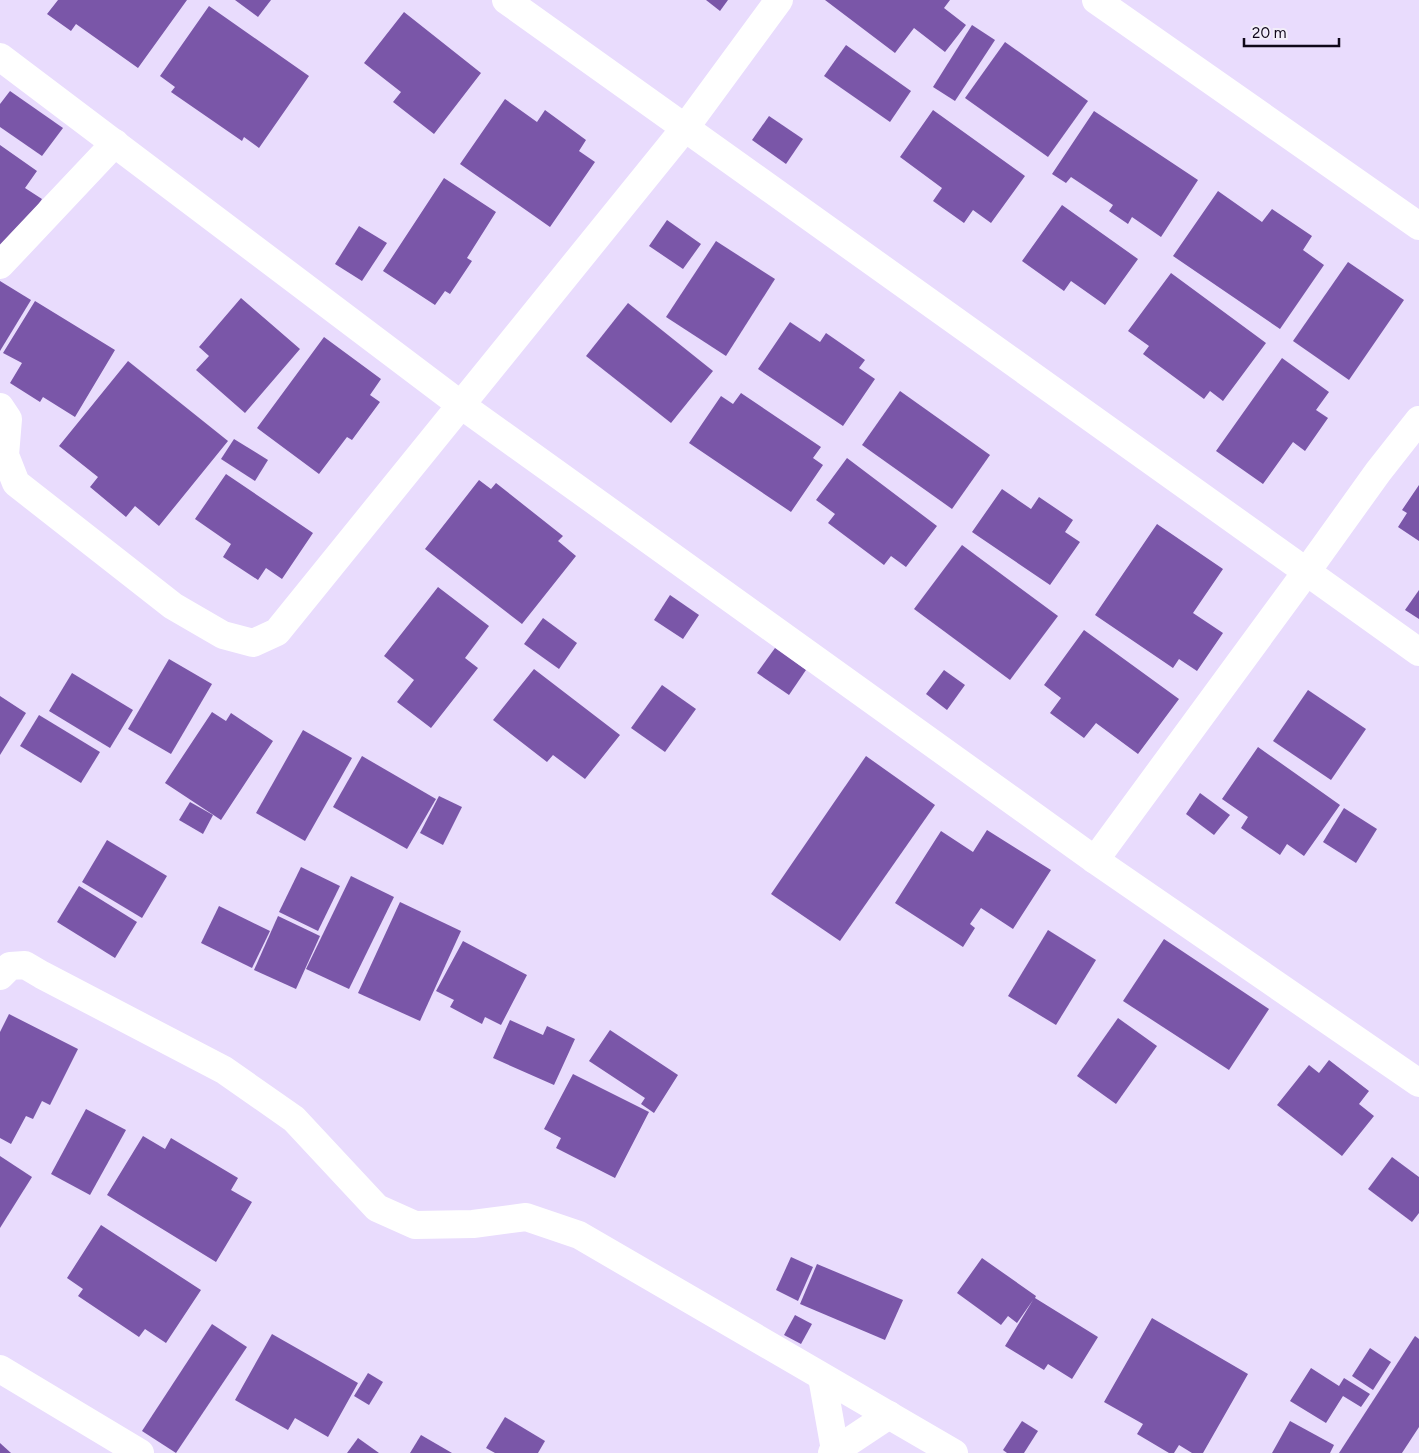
<svg xmlns="http://www.w3.org/2000/svg" width="1419" height="1453" font-family="Figtree,sans-serif">
<style>
.building{fill:#7a56a8}
.lines{fill:none;stroke-linecap:round;stroke-linejoin:round}
.street{stroke:#fff;stroke-width:28}
</style>
<rect width="100%" height="100%" fill="#e9dcfd"/>
<!-- building -->
<g class="building">
<polygon points="58,0 187,0 138,68 76,24 71,31 47,14"/>
<polygon points="235,0 271,0 258,17"/>
<polygon points="706,0 728,0 720,11"/>
<polygon points="825,0 950,0 944,8 966,25 945,52 914,28 895,53"/>
<polygon points="209,6 309,76 259,148 244,137 242,141 171,92 175,87 160,76"/>
<polygon points="404,12 481,73 434,134 393,102 401,92 364,63"/>
<polygon points="972,25 995,40 955,101 933,87"/>
<polygon points="1005,42 1088,101 1048,157 965,98"/>
<polygon points="846,45 911,91 890,122 824,76"/>
<polygon points="10,91 63,128 42,156 0,127 0,104"/>
<polygon points="505,99 537,122 545,110 586,140 579,151 595,162 550,227 460,164"/>
<polygon points="933,110 1025,176 991,223 973,210 964,223 933,201 942,188 900,157"/>
<polygon points="1094,111 1198,180 1161,237 1132,217 1128,224 1109,211 1113,205 1071,177 1066,183 1052,174"/>
<polygon points="769,116 803,139 786,164 752,140"/>
<polygon points="0,145 37,171 25,188 42,199 4,256 0,254"/>
<polygon points="444,178 496,212 467,258 472,261 450,294 445,291 435,305 383,271"/>
<polygon points="1218,191 1262,222 1272,209 1312,236 1303,250 1324,265 1280,329 1173,256"/>
<polygon points="1062,205 1138,259 1105,305 1071,281 1064,291 1022,261"/>
<polygon points="667,220 701,244 683,269 649,246"/>
<polygon points="359,226 387,243 362,281 335,264"/>
<polygon points="716,241 775,279 726,356 666,317"/>
<polygon points="1348,262 1404,300 1349,380 1293,341"/>
<polygon points="1171,273 1266,343 1223,401 1210,391 1204,399 1143,354 1149,346 1128,331"/>
<polygon points="0,281 31,300 0,351"/>
<polygon points="241,298 300,349 245,413 196,370 209,356 199,347"/>
<polygon points="35,301 115,350 75,417 43,397 40,402 10,383 22,363 3,353"/>
<polygon points="628,303 713,371 671,423 586,356"/>
<polygon points="790,322 820,342 826,333 865,360 859,368 875,379 843,426 758,369"/>
<polygon points="324,337 381,379 370,395 380,402 352,440 347,437 319,474 257,428"/>
<polygon points="1282,358 1329,392 1316,410 1328,418 1305,451 1293,442 1263,484 1216,451"/>
<polygon points="128,361 228,441 159,526 135,506 126,517 90,487 98,477 59,446"/>
<polygon points="900,391 990,455 952,509 862,445"/>
<polygon points="741,393 821,447 813,458 823,465 791,512 689,443 721,396 733,404"/>
<polygon points="234,439 268,460 255,481 221,459"/>
<polygon points="847,458 937,526 906,567 891,556 884,565 828,523 835,514 816,500"/>
<polygon points="226,474 313,533 282,579 266,568 258,580 223,557 231,544 195,519"/>
<polygon points="479,480 491,489 496,483 563,536 558,541 576,556 522,624 425,549"/>
<polygon points="1419,485 1419,541 1398,527 1407,513 1402,510"/>
<polygon points="1002,489 1031,509 1039,497 1073,520 1065,532 1080,542 1050,585 972,532"/>
<polygon points="1157,524 1223,569 1193,613 1223,633 1197,671 1179,659 1173,668 1095,615"/>
<polygon points="962,545 1058,616 1010,680 914,609"/>
<polygon points="438,587 489,626 465,658 478,668 431,728 397,702 414,680 384,656"/>
<polygon points="1419,590 1419,619 1405,610"/>
<polygon points="670,595 699,615 683,639 654,620"/>
<polygon points="543,618 577,643 559,669 524,644"/>
<polygon points="1084,630 1179,699 1138,754 1096,723 1084,738 1050,713 1061,698 1044,685"/>
<polygon points="775,648 806,670 789,695 757,673"/>
<polygon points="169,659 212,684 171,754 128,729"/>
<polygon points="534,669 620,735 585,779 553,755 547,762 493,720"/>
<polygon points="944,670 965,685 947,710 926,694"/>
<polygon points="72,673 133,710 110,748 49,711"/>
<polygon points="662,685 696,709 665,752 631,728"/>
<polygon points="1308,690 1366,729 1331,780 1273,741"/>
<polygon points="0,696 26,713 0,755"/>
<polygon points="212,712 226,721 231,713 273,741 221,820 165,783"/>
<polygon points="39,715 100,752 81,783 20,746"/>
<polygon points="303,730 352,758 305,841 256,813"/>
<polygon points="1258,747 1340,805 1304,856 1287,844 1280,855 1241,828 1248,817 1222,799"/>
<polygon points="362,756 436,799 407,849 333,807"/>
<polygon points="866,756 935,805 840,941 771,894"/>
<polygon points="1200,793 1230,815 1214,835 1186,814"/>
<polygon points="439,796 462,807 443,845 420,833"/>
<polygon points="190,802 213,815 203,834 179,820"/>
<polygon points="1344,808 1377,829 1356,863 1323,842"/>
<polygon points="987,830 1051,870 1013,929 981,908 970,924 975,928 963,947 895,903 941,831 973,852"/>
<polygon points="107,840 167,876 142,918 82,882"/>
<polygon points="301,867 340,886 318,931 279,912"/>
<polygon points="351,876 394,897 349,989 306,969"/>
<polygon points="79,886 137,922 115,958 57,922"/>
<polygon points="400,902 461,931 420,1021 358,993"/>
<polygon points="219,906 270,931 252,968 201,943"/>
<polygon points="278,916 320,936 296,989 254,970"/>
<polygon points="1048,930 1096,960 1056,1025 1008,996"/>
<polygon points="1164,939 1269,1009 1229,1070 1123,1001"/>
<polygon points="463,941 527,975 501,1025 485,1017 482,1024 450,1007 454,1000 436,991"/>
<polygon points="9,1014 78,1049 50,1105 42,1101 33,1119 26,1116 11,1144 0,1138 0,1032"/>
<polygon points="1118,1018 1157,1046 1116,1104 1077,1076"/>
<polygon points="510,1020 543,1035 547,1026 575,1039 554,1085 493,1058"/>
<polygon points="610,1030 678,1075 654,1113 641,1104 645,1098 589,1061"/>
<polygon points="1329,1060 1369,1091 1359,1104 1374,1116 1342,1156 1277,1105 1309,1065 1319,1073"/>
<polygon points="573,1074 649,1112 615,1178 556,1148 561,1138 544,1129"/>
<polygon points="86,1109 126,1130 90,1195 51,1174"/>
<polygon points="143,1136 165,1149 171,1138 238,1178 231,1190 252,1202 216,1262 107,1195"/>
<polygon points="0,1156 32,1177 0,1228"/>
<polygon points="1392,1157 1419,1177 1419,1213 1412,1222 1368,1189"/>
<polygon points="101,1225 201,1290 166,1343 145,1329 139,1337 78,1296 83,1289 67,1278"/>
<polygon points="791,1257 813,1267 798,1301 776,1290"/>
<polygon points="982,1258 1036,1296 1035,1298 1098,1337 1072,1379 1048,1364 1044,1370 1005,1346 1033,1300 1017,1323 1008,1316 1001,1325 957,1293"/>
<polygon points="817,1264 903,1300 885,1340 800,1304"/>
<polygon points="795,1315 812,1324 801,1344 784,1335"/>
<polygon points="1152,1318 1248,1374 1203,1453 1192,1453 1179,1445 1174,1453 1169,1453 1137,1434 1143,1424 1104,1402"/>
<polygon points="212,1324 247,1347 176,1453 142,1431"/>
<polygon points="272,1334 358,1383 328,1437 295,1418 288,1430 235,1400"/>
<polygon points="1415,1336 1419,1339 1419,1427 1402,1453 1339,1453"/>
<polygon points="1370,1348 1391,1362 1373,1390 1352,1376"/>
<polygon points="1311,1368 1339,1386 1344,1378 1370,1394 1361,1407 1343,1396 1326,1423 1290,1401"/>
<polygon points="368,1373 383,1382 369,1405 354,1396"/>
<polygon points="505,1417 545,1441 538,1453 495,1453 486,1448"/>
<polygon points="1022,1421 1038,1431 1024,1453 1007,1453 1003,1450"/>
<polygon points="1290,1421 1334,1445 1330,1453 1272,1453"/>
<polygon points="421,1435 452,1453 410,1453"/>
<polygon points="358,1438 379,1453 347,1453"/>
<polygon points="0,1443 11,1453 0,1453"/>
</g>
<g class="lines">
<!-- street -->
<g class="street">
<polyline points="506,0 1419,652"/>
<polyline points="1096,0 1419,226"/>
<polyline points="0,57 461,405 1095,860 1419,1083"/>
<polyline points="0,265 115,143"/>
<polyline points="0,407 8,419 5,455 16,483 173,606 223,635 253,643 277,632 685,128 779,0"/>
<polyline points="1095,860 1307,571 1378,472 1419,420"/>
<polyline points="0,976 10,966 25,965 42,975 224,1070 294,1119 377,1208 415,1225 473,1224 526,1217 579,1235 954,1453"/>
<polyline points="0,1369 140,1453"/>
<polyline points="822,1377 835,1450"/>
<polyline points="832,1453 889,1415"/>
</g>
</g>
<!-- scale -->
<path d="M1244 38v8h95v-8" fill="none" stroke="#0f0719" stroke-width="2.5"/>
<text x="1252" y="38" font-size="15" fill="#0f0719" stroke="#f2eef9" stroke-width="4" paint-order="stroke">20 m</text>
</svg>
